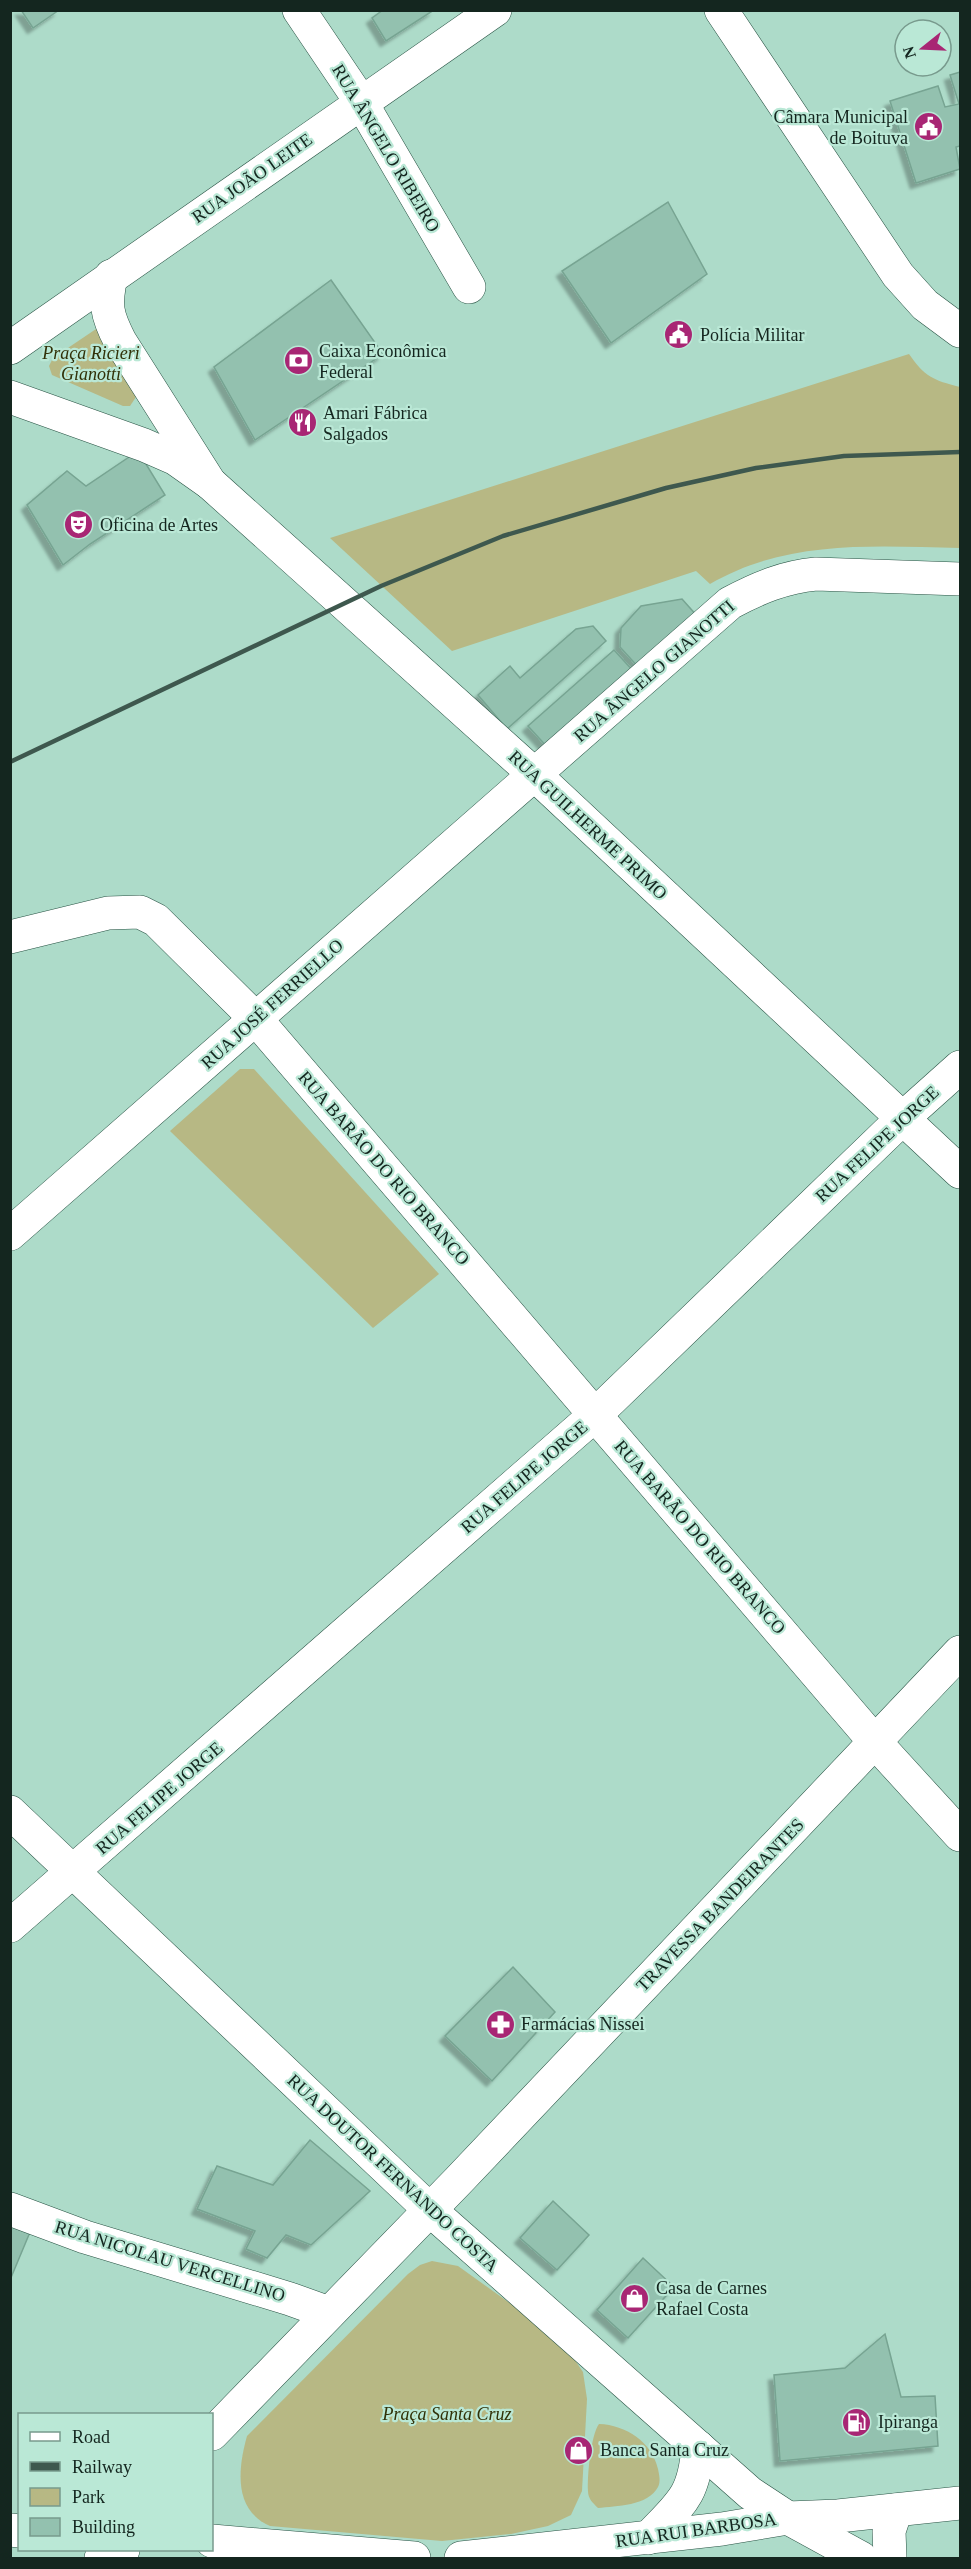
<svg xmlns="http://www.w3.org/2000/svg" width="971" height="2569" font-family="'Times New Roman',serif">
<style>
.green{fill:#b7b884}
.building{fill:#93c1af;stroke:#77a492;stroke-width:1.5;filter:url(#shadow)}
.lines{fill:none;stroke-linecap:round;stroke-linejoin:round}
.minor-casing{stroke:#285344;stroke-width:34}
.major-casing{stroke:#285344;stroke-width:34}
.minor{stroke:#fff;stroke-width:33}
.major{stroke:#fff;stroke-width:33}
.rail{stroke:#3e584e;stroke-width:4.5}
.labels{text-anchor:middle;dominant-baseline:central;stroke-width:4.5;stroke-linejoin:round;paint-order:stroke}
.poi-label{font-size:18px;fill:#14261f;stroke:#bae8d6;text-anchor:start}
.street-label{font-size:18px;fill:#14261f;stroke:#bae8d6}
.park-label{font-size:18px;font-style:italic;fill:#313108;stroke:#bae8d6}
</style>
<defs>
<filter id="shadow"><feDropShadow dx="-5.5" dy="5.5" stdDeviation="1.5" flood-color="#0004"/></filter>
</defs>
<rect width="100%" height="100%" fill="#addbc9"/>
<!-- green -->
<g class="green">
<polygon points="99,327 138,394 130,406 123,406 52,375 49,366 53,358"/>
<path d="M 909,354 C 925,377 933,380 960,387 L 960,548 C 874,546 787,539 710,584 L 696,571 L 452,651 L 330,538 Z"/>
<polygon points="240,1069 254,1069 439,1274 373,1328 170,1131"/>
<path d="M 432,2261 L 458,2266 L 539,2324 L 568,2350 L 583,2372 L 587,2399 L 582,2491 L 571,2515 L 548,2526 L 511,2534 L 442,2541 L 270,2526 C 233,2510 238,2468 247,2436 L 408,2274 L 420,2265 Z"/>
<path d="M 599,2424 C 626,2425 652,2442 658,2469 C 659,2474 661,2482 658,2487 C 648,2506 616,2506 598,2508 C 593,2503 588,2499 588,2491 C 587,2477 591,2434 599,2424 Z"/>
</g>
<!-- building -->
<g class="building">
<polygon points="21,10 59,10 33,28"/>
<polygon points="383,10 434,10 386,41 372,18"/>
<polygon points="960,72 960,146 956,147 960,169 916,183 890,101 938,86 945,107 959,104 950,75"/>
<polygon points="668,202 707,274 611,343 562,271"/>
<polygon points="331,280 383,354 255,440 214,367"/>
<polygon points="138,451 165,495 90,544 63,565 27,505 67,471 86,486"/>
<polygon points="682,599 698,617 640,669 620,647 621,628 641,606"/>
<polygon points="593,626 606,641 507,729 478,695 510,666 520,678 576,629"/>
<polygon points="614,650 635,673 549,749 528,726"/>
<polygon points="513,1967 555,2012 492,2081 445,2036"/>
<polygon points="310,2140 370,2191 311,2245 286,2235 267,2258 246,2249 255,2231 197,2209 217,2166 273,2185"/>
<polygon points="553,2201 589,2235 557,2270 520,2238"/>
<polygon points="10,2217 33,2225 10,2280"/>
<polygon points="643,2258 674,2287 628,2338 597,2310"/>
<polygon points="885,2334 901,2397 935,2396 938,2446 780,2461 774,2375 845,2368"/>
</g>
<g class="lines">
<defs>
<g id="minor">
<polyline points="299,10 361,102 469,287"/>
<polyline points="721,10 898,275 925,305 960,331"/>
<path d="M 111,276 C 105,305 106,314 120,341 L 210,483"/>
<polyline points="10,348 495,10"/>
<polyline points="10,937 108,913 140,912 156,920 255,1018 875,1742 960,1835"/>
<path d="M 10,1234 L 730,603 C 758,588 784,577 816,574 L 960,579"/>
<polyline points="10,1926 595,1415 903,1118 960,1067"/>
<polyline points="10,2209 85,2237 290,2299 329,2313"/>
<polyline points="212,2434 458,2181 960,1652"/>
<polyline points="10,2530 20,2531"/>
</g>
<g id="major">
<polyline points="10,397 144,445 176,459 210,483 534,774 960,1172"/>
<polyline points="10,1812 430,2210 750,2493 788,2518 861,2558"/>
<path d="M 648,2538 C 681,2503 694,2497 698,2447"/>
<polyline points="212,2541 414,2558"/>
<polyline points="101,2558 123,2550"/>
<polyline points="461,2558 722,2529 788,2518 838,2516 960,2503"/>
<polyline points="890,2558 889,2531 896,2510"/>
</g>
</defs>
<!-- minor casing -->
<use href="#minor" class="minor-casing"/>
<!-- major casing -->
<use href="#major" class="major-casing"/>
<!-- minor -->
<use href="#minor" class="minor"/>
<!-- major -->
<use href="#major" class="major"/>
<!-- rail -->
<polyline class="rail" points="10,762 381,586 503,536 666,488 756,468 844,456 960,452"/>
</g>
<!-- icons -->
<defs>
<symbol id="civic-disc" viewBox="-11 -11 22 22"><circle r="9.5" fill="#a82674" stroke="#bae8d6"/><path d="M-.6-6.5H3V-4.5H.6V-3L4-1V1h2V6H-6V1h2V-1L-.6-3ZM-1.2 2.5V6h2.4V2.5Z" fill="#fff"/></symbol>
<symbol id="bank-disc" viewBox="-11 -11 22 22"><circle r="9.5" fill="#a82674" stroke="#bae8d6"/><path d="M-6-4H6V4H-6ZM0-2.3a2.3 2.3 0 1 0 0 4.6a2.3 2.3 0 1 0 0-4.6Z" fill="#fff"/></symbol>
<symbol id="restaurant-disc" viewBox="-11 -11 22 22"><circle r="9.5" fill="#a82674" stroke="#bae8d6"/><path d="M-5-6h1v4h1v-4h1v4h1v-4h1v5L-1.5 .5V6h-2V.5L-5-1ZM5-6V6H3V1.5H1.5Q1.5-4 5-6Z" fill="#fff"/></symbol>
<symbol id="theatre-disc" viewBox="-11 -11 22 22"><circle r="9.5" fill="#a82674" stroke="#bae8d6"/><path d="M-5-5.5Q0-4 5-5.5V0Q5 5 0 6Q-5 5-5 0ZM-3.3-2.5H-1v1.5H-3.3ZM1-2.5H3.3v1.5H1ZM-2.8 1Q0 5.5 2.8 1Z" fill="#fff"/></symbol>
<symbol id="pharmacy-disc" viewBox="-11 -11 22 22"><circle r="9.5" fill="#a82674" stroke="#bae8d6"/><path d="M-2-6h4v4h4v4h-4v4h-4v-4h-4v-4h4Z" fill="#fff"/></symbol>
<symbol id="shop-disc" viewBox="-11 -11 22 22"><circle r="9.5" fill="#a82674" stroke="#bae8d6"/><path d="M-5-2.5h2.3a2.7 3.5 0 0 1 5.4 0H5L5.5 6h-11ZM-1.5-2.5h3a1.5 2.3 0 0 0-3 0Z" fill="#fff"/></symbol>
<symbol id="fuel-disc" viewBox="-11 -11 22 22"><circle r="9.5" fill="#a82674" stroke="#bae8d6"/><path d="M-5.5-6h7V0h2V4h1.3V-2.5L3-4.5l.8-.8L6-3V5H2.5V1h-1V6h-7ZM-4.2-4.7v3.2H.2V-4.7Z" fill="#fff"/></symbol>
</defs>
<g fill-rule="evenodd">
<use href="#civic-disc" x="912" y="110" width="33" height="33"/>
<use href="#civic-disc" x="662" y="318" width="33" height="33"/>
<use href="#bank-disc" x="282" y="344" width="33" height="33"/>
<use href="#restaurant-disc" x="286" y="406" width="33" height="33"/>
<use href="#theatre-disc" x="62" y="508" width="33" height="33"/>
<use href="#pharmacy-disc" x="484" y="2008" width="33" height="33"/>
<use href="#shop-disc" x="618" y="2282" width="33" height="33"/>
<use href="#fuel-disc" x="840" y="2406" width="33" height="33"/>
<use href="#shop-disc" x="562" y="2434" width="33" height="33"/>
</g>
<g class="labels">
<!-- poi labels -->
<g class="poi-label">
<text x="908" y="117" text-anchor="end">Câmara Municipal<tspan x="908" dy="21">de Boituva</tspan></text>
<text x="700" y="335">Polícia Militar</text>
<text x="319" y="351">Caixa Econômica<tspan x="319" dy="21">Federal</tspan></text>
<text x="323" y="413">Amari Fábrica<tspan x="323" dy="21">Salgados</tspan></text>
<text x="100" y="525">Oficina de Artes</text>
<text x="521" y="2024">Farmácias Nissei</text>
<text x="656" y="2288">Casa de Carnes<tspan x="656" dy="21">Rafael Costa</tspan></text>
<text x="878" y="2422">Ipiranga</text>
<text x="600" y="2450">Banca Santa Cruz</text>
</g>
<!-- street labels -->
<g class="street-label">
<text transform="translate(386 148) rotate(59)">RUA ÂNGELO RIBEIRO</text>
<text transform="translate(252 178) rotate(-35)">RUA JOÃO LEITE</text>
<text transform="translate(654 671) rotate(-41)">RUA ÂNGELO GIANOTTI</text>
<text transform="translate(588 825) rotate(43)">RUA GUILHERME PRIMO</text>
<text transform="translate(272 1004) rotate(-42)">RUA JOSÉ FERRIELLO</text>
<text transform="translate(877 1144) rotate(-43)">RUA FELIPE JORGE</text>
<text transform="translate(384 1168) rotate(49)">RUA BARÃO DO RIO BRANCO</text>
<text transform="translate(524 1477) rotate(-41)">RUA FELIPE JORGE</text>
<text transform="translate(700 1537) rotate(49)">RUA BARÃO DO RIO BRANCO</text>
<text transform="translate(159 1798) rotate(-41)">RUA FELIPE JORGE</text>
<text transform="translate(720 1905) rotate(-46)">TRAVESSA BANDEIRANTES</text>
<text transform="translate(393 2173) rotate(43)">RUA DOUTOR FERNANDO COSTA</text>
<text transform="translate(170 2261) rotate(17)">RUA NICOLAU VERCELLINO</text>
<text transform="translate(696 2530) rotate(-8)">RUA RUI BARBOSA</text>
</g>
<!-- park labels -->
<g class="park-label">
<text x="91" y="353">Praça Ricieri<tspan x="91" dy="21">Gianotti</tspan></text>
<text x="447" y="2414">Praça Santa Cruz</text>
</g>
</g>
<!-- border -->
<rect width="971" height="2569" fill="none" stroke="#14261f" stroke-width="24"/>
<!-- legend -->
<rect x="18" y="2413" width="195" height="138" fill="#bae8d6" stroke="#789a8d" stroke-width="1.5"/>
<rect x="30" y="2432" width="30" height="9" fill="#ffffff" stroke="#789a8d" stroke-width="1.5"/>
<text x="72" y="2443" font-size="18" fill="#14261f">Road</text>
<rect x="30" y="2462" width="30" height="9" fill="#3e584e" stroke="#789a8d" stroke-width="1.5"/>
<text x="72" y="2473" font-size="18" fill="#14261f">Railway</text>
<rect x="30" y="2488" width="30" height="18" fill="#b7b884" stroke="#789a8d" stroke-width="1.5"/>
<text x="72" y="2503" font-size="18" fill="#14261f">Park</text>
<rect x="30" y="2518" width="30" height="18" fill="#93c1af" stroke="#789a8d" stroke-width="1.5"/>
<text x="72" y="2533" font-size="18" fill="#14261f">Building</text>
<!-- north arrow -->
<g transform="translate(923 48) rotate(252)"><circle r="28" fill="#bae8d6" stroke="#789a8d" stroke-width="1.5"/>
<path d="M0-4.5L10 22L0 15L-10 22Z" fill="#a82674"/>
<text y="-9" font-size="16" font-weight="bold" text-anchor="middle" fill="#14261f">N</text>
</g>
</svg>
